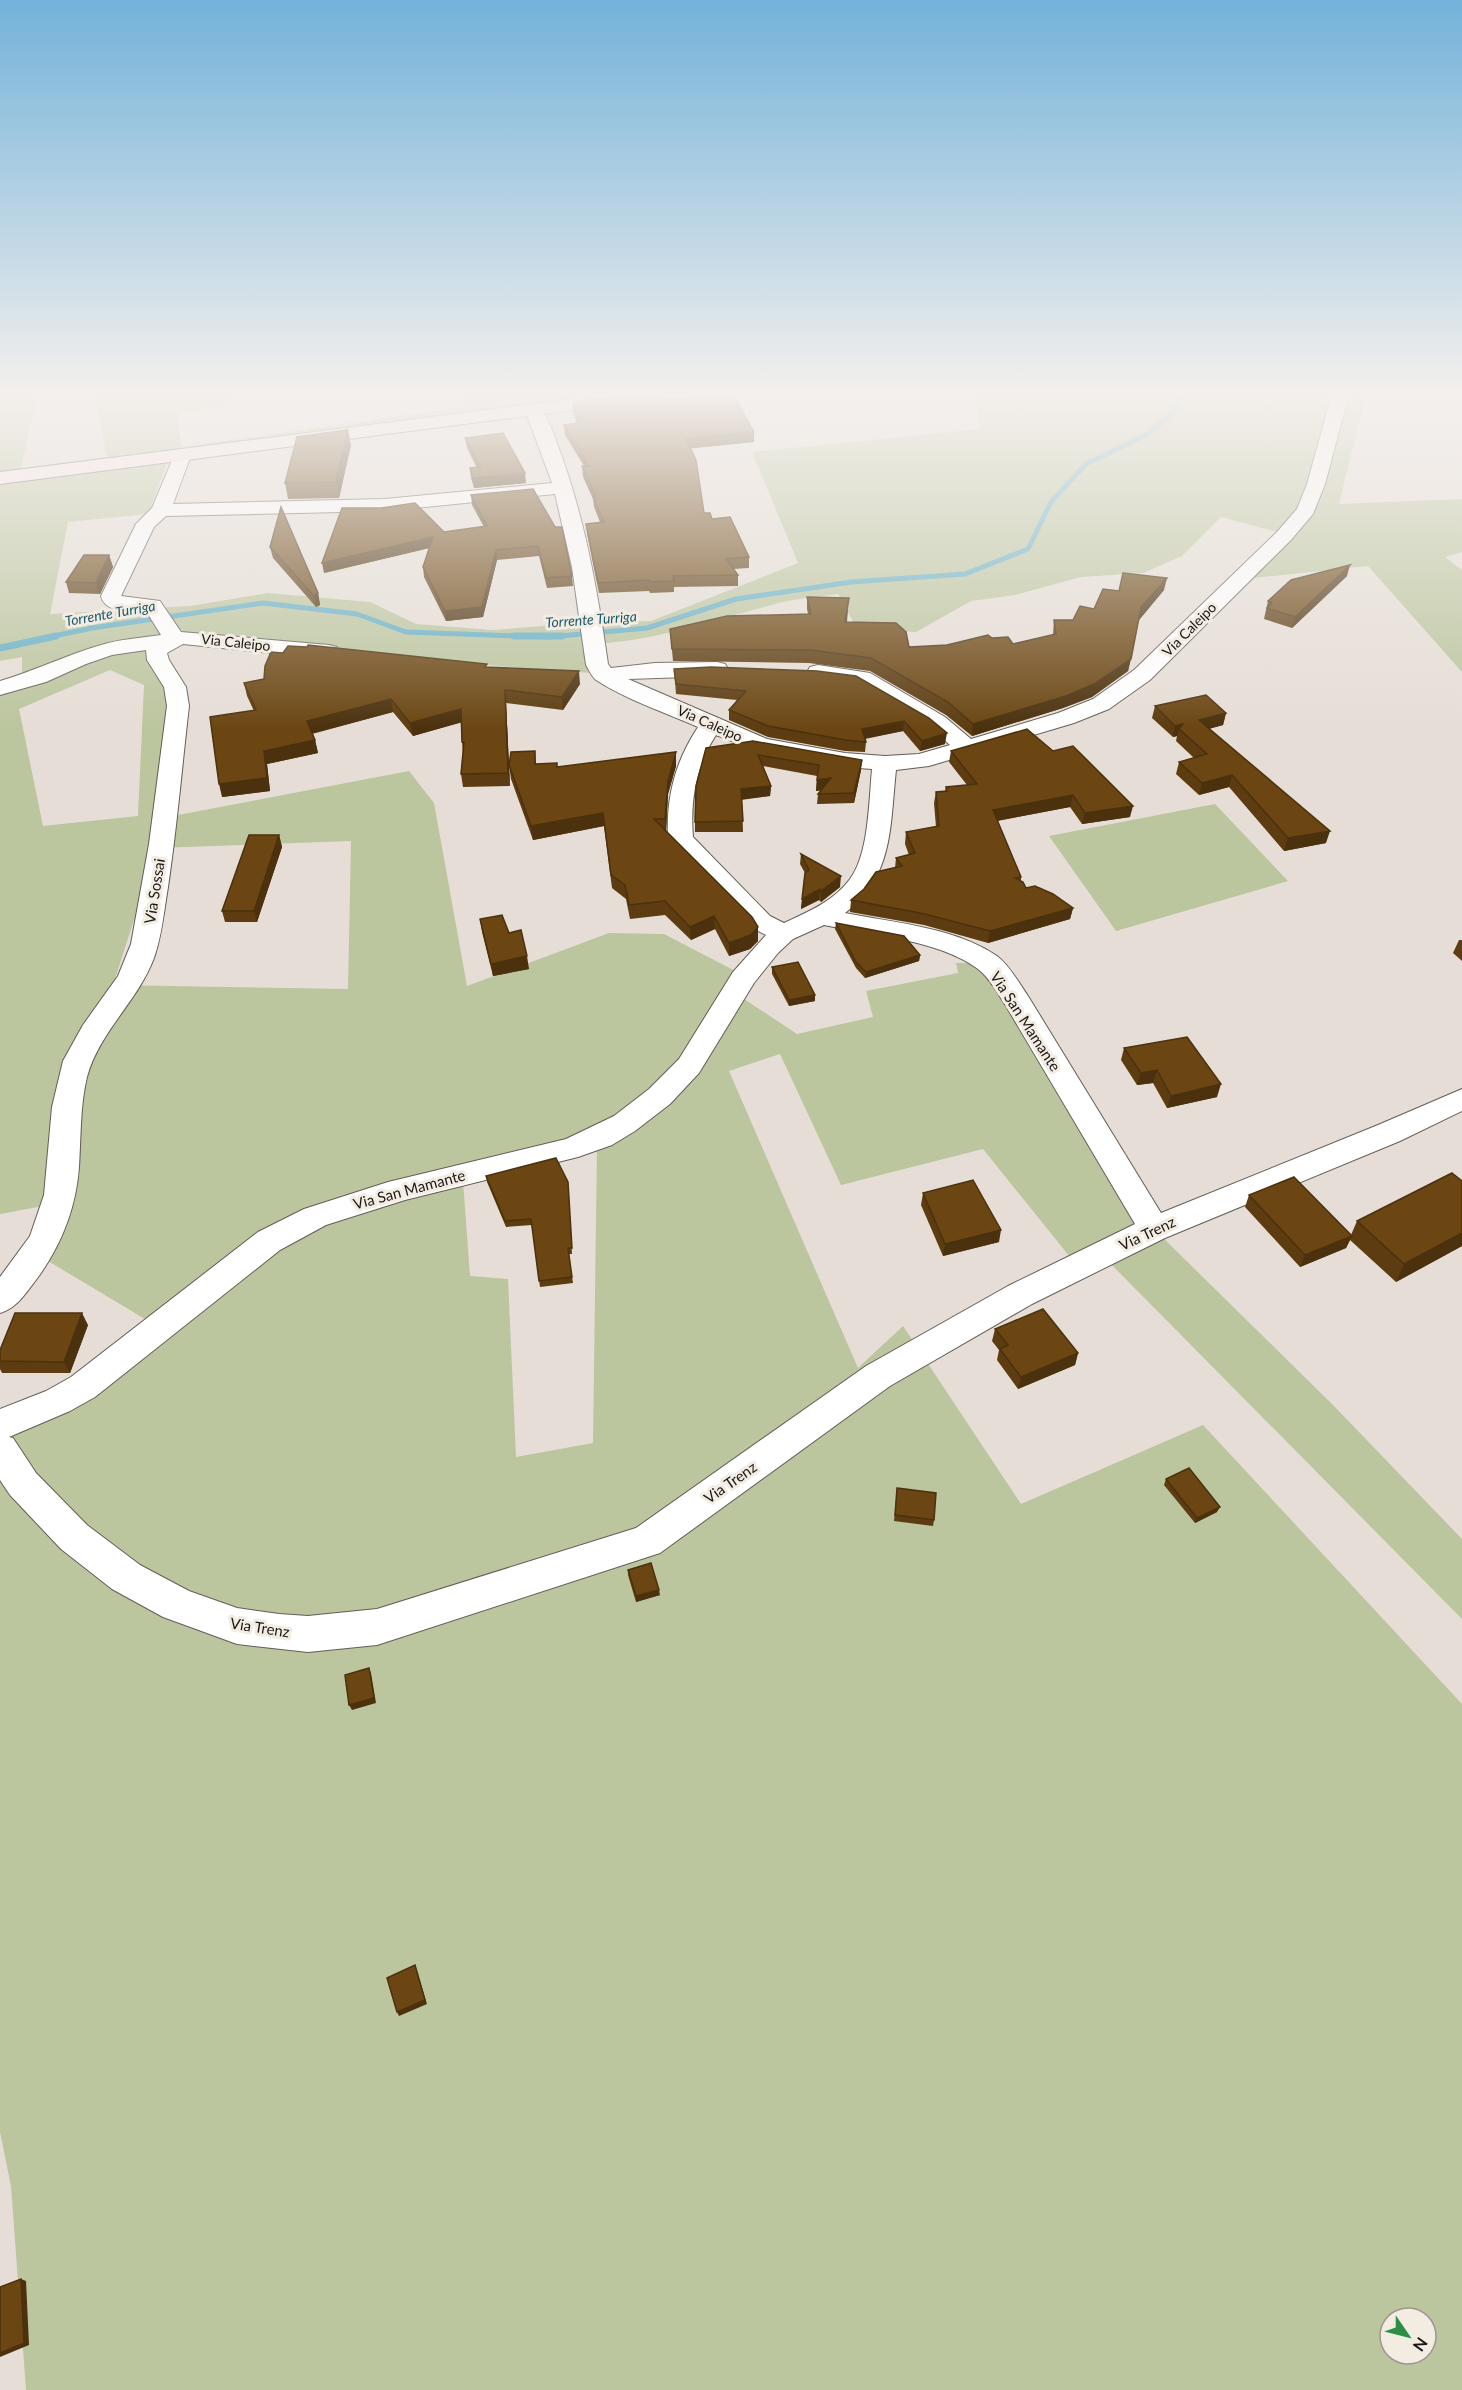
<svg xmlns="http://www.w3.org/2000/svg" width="1462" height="2390" font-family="Lato,sans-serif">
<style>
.built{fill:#e0d3c5}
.green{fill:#bbc59e;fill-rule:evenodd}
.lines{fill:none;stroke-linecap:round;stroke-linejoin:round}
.stream-far1{stroke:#64aec5;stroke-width:5}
.stream{stroke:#64aec5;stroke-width:7}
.street-casing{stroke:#635d56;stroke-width:2}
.secondary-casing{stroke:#635d56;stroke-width:2}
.street{fill:#fff;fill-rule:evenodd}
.secondary{fill:#fbeaee;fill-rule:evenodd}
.wall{fill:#5c3c10}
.shaded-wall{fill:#4b310d}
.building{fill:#6b4613;stroke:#4b310d;stroke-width:1.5}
.labels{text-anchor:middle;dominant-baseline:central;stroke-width:6;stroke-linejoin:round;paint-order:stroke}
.far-water-label{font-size:14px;font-style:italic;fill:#1b5869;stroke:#f3ece3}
.far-street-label{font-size:14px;fill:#1a1714;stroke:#f3ece3}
.street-label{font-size:15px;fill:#1a1714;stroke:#f3ece3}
</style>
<rect width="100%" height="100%" fill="#e6ded6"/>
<!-- built -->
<polygon class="built" points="592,406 612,452 546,462 527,414"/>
<!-- green -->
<g class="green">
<path d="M 0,394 L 37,394 L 21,468 L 107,457 L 94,394 L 235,394 L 239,404 L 179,413 L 178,423 L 182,447 L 463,407 L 459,394 L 678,394 L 168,461 L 148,514 L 68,522 L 50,614 L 190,606 L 268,593 L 370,602 L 416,624 L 493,630 L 580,623 L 651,621 L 798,563 L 752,452 L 980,429 L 975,401 L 970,394 L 1366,394 L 1339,504 L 1462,499 L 1462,552 L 1445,557 L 1462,570 L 1462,672 L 1368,566 L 1244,579 L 1288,535 L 1221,517 L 1182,556 L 1143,573 L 1081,577 L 1015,595 L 971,601 L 916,632 L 857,629 L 838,594 C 819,597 798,598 779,603 C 716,619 654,642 589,644 L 595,673 L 550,671 L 202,637 L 149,654 L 168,680 L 171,703 L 157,819 L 409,771 L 434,803 L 467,986 L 609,933 L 664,934 L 745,976 L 732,991 L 797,1034 L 873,1017 L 866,991 L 958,973 L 956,963 L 1005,963 L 1154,1229 L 1333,1405 L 1462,1539 L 1462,1619 L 1102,1255 L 1074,1262 L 983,1149 L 841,1185 L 780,1054 L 729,1071 L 858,1368 L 903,1326 L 1021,1504 L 1203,1425 L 1462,1704 L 1462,2390 L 26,2390 L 11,2186 L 0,2132 L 0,1417 L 59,1389 L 150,1322 L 28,1249 L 43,1206 L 0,1214 L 0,695 L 22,686 L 22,657 L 0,661 ZM 110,670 L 144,685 L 138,816 L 43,826 L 19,709 ZM 351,841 L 348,989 L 113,985 L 157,848 ZM 597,1148 L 593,1443 L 516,1457 L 508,1279 L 470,1276 L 463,1181 ZM 1390,2318 L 1426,2318 L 1426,2354 L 1390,2354 Z"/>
<polygon points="1215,804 1288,881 1116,931 1049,836"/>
</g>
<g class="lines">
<!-- stream-far1 -->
<polyline class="stream-far1" points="49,637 92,628 263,603 357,614 406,632 549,637 647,628 736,599 851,582 965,574 1028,549 1051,502 1086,464 1148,434 1175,411 1182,394"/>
<!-- stream -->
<g class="stream">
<polyline points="514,636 562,636"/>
<polyline points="0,648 56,636"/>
</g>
<defs>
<path id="street" d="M 1332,394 L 1349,394 L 1325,484 L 1313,514 L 1291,540 L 1150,680 L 1109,709 L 1074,723 L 929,766 L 896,770 C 890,824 894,877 845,913 C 895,923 954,927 997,956 C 1010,966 1019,983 1028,996 L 1161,1213 L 1378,1125 L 1462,1089 L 1462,1111 L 1400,1141 L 1165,1238 L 1032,1304 L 890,1386 L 660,1553 L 377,1645 L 308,1652 L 237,1644 L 163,1617 L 112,1589 L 61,1549 L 10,1495 L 0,1480 L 0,1409 L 46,1391 L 71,1377 L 258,1232 L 304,1209 L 388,1182 L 566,1139 L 614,1116 L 649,1089 L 679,1059 L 733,972 L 766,935 L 752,928 L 668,839 C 666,797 675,762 698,727 C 664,712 627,700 596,680 C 592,677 589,670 586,665 L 572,567 L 555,494 L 385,511 L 166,516 L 154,527 L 121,596 L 160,601 L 181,632 L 329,645 L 337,647 L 340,652 L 337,657 L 329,659 L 183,644 L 167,653 L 169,660 L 186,687 L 189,706 C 182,766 177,827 168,887 C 164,911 162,935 154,958 C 138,1001 99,1032 87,1077 C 80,1106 81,1137 79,1167 C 76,1209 61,1246 36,1280 C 25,1294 17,1308 0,1313 L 0,1277 L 30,1236 L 44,1195 L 52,1107 L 63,1061 L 83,1025 L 118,976 L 131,944 L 149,844 L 167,706 L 164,687 L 147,660 L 146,650 L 112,655 L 86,664 L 46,682 L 0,695 L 0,681 C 35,671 66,655 101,645 C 120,639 141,638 161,635 L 146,611 C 132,611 105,614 101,596 L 136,524 L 152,508 L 176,451 L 188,451 L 191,455 L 173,504 L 385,499 L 552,483 L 525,410 L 528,406 L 540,406 C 550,421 556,441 562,457 C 586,524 598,594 608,664 L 611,668 L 655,663 L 717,662 L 725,664 L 728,669 L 725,674 L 717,676 L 628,679 L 767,739 L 845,753 L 885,756 L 919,754 L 950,745 L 929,727 L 856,684 L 810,677 L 807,672 L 810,667 L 818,665 L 870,673 L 945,717 L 971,739 L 1058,713 L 1093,699 L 1134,670 L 1277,532 L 1297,509 L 1307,484 ZM 716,735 L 761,752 L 845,767 L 872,769 C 869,800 869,854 850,879 C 834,901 808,912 784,923 L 770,916 L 693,837 C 690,800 696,766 716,735 ZM 824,925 C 871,935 939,940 978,969 C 990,978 998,994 1006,1006 L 1135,1224 L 1008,1286 L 866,1366 L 636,1528 L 377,1609 L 308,1616 L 279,1614 L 237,1608 L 189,1591 L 140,1565 L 87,1525 L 36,1473 L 13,1438 L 9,1437 L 70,1411 L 95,1397 L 280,1250 L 326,1225 L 405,1200 L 578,1157 L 612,1145 L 635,1131 L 670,1104 L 699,1073 L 754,983 L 778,953 L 793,939 Z"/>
<polygon id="secondary" points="613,394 667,394 664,398 658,399 0,484 0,472"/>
</defs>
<!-- street casing -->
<use href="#street" class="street-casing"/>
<!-- secondary casing -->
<use href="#secondary" class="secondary-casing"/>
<!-- street -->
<use href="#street" class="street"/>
<!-- secondary -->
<use href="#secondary" class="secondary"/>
</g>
<!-- wall -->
<g class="wall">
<polygon points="667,399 754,442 691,448 704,513 712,519 749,557 749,568 733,569 738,575 738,586 674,587 674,592 650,593 649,591 599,593 587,534 586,524 600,522 594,507 593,499 583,477 582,466 584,466 565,435 564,425 577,423 573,412 573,402"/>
<polygon points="465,438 526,483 474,488 471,478 470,468 477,468 467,448"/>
<polygon points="351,445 339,498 288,499 285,483"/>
<polygon points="533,489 572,576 573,586 547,588 539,556 497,560 483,617 446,621 424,577 423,567 429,548 324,573 444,532 484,527 472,505 471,495"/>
<polygon points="270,547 318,593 320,605 316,607 273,558"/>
<polygon points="109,555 113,567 100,594 69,593 66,582"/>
<polygon points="1347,576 1292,628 1264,619 1268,601"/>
<polygon points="1164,590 1139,620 1128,671 1092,697 1063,708 972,736 946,715 870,671 809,663 673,661 670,629 808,614 807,609 807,597 848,610 847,622 909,647 947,645 992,638 1013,644 1053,635 1054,620 1073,620 1094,609 1119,591"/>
<polygon points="487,667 580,684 563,710 506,703 510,786 463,787 461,774 463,754 462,742 461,722 413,736 393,712 312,734 315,740 318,753 267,764 270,791 222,797 254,711 247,696 244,683"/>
<polygon points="674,669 817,671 945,744 920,751 903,731 865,739 866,742 865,752 845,751 768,737 729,720 729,710 737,700 676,694"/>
<polygon points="1155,706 1226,713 1223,725 1209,729 1326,843 1284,851 1229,787 1199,795 1176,774 1179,762 1194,758 1176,741 1177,736 1173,737 1152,718"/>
<polygon points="753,741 861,770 854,803 817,804 818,794 821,790 816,791 817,776 763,766 771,786 770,796 742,799 743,832 695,832 695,822"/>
<polygon points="535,751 536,764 557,767 676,766 668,794 666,831 758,927 758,941 750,949 729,956 715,929 691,940 665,915 630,919 626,899 612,888 604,826 533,840 511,779 509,765"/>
<polygon points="951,751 1130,817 1082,824 1070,807 997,821 1021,877 1021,881 1026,888 1073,908 1070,919 988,943 924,925 850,912 851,900 895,868 896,858 909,855 905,844 906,832 936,827 934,803 936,792 945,791 946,787 967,785 949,762"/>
<polygon points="279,835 282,847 257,922 225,922 222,911"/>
<polygon points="801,854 840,887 821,902 819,900 801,909 805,873 800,864"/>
<polygon points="480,919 509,933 529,969 493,976 482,932"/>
<polygon points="836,923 920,955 919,961 865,978 856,968 835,929"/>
<polygon points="1459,940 1462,940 1462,961 1453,953"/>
<polygon points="772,967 815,1001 789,1006 772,974"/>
<polygon points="1124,1048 1217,1097 1167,1108 1153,1083 1137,1085 1121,1060"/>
<polygon points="486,1176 568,1182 572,1254 569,1254 573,1283 540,1287 532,1225 506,1227 487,1182"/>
<polygon points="1462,1181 1462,1246 1396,1282 1350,1240 1346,1248 1300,1267 1245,1207 1249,1195 1351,1235 1357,1221"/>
<polygon points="923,1193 999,1242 943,1256 921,1205"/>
<polygon points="88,1325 70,1373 2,1373 0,1369 0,1350"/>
<polygon points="995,1329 1078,1353 1075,1365 1018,1389 997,1360 999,1350 992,1341"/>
<polygon points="1166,1479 1217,1512 1195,1523 1164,1485"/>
<polygon points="897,1488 934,1520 933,1526 894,1521"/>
<polygon points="628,1570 660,1595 636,1602 628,1575"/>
</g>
<!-- shaded-wall -->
<g class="shaded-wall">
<polygon points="348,430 351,445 339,498 336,482"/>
<polygon points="754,432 754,442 686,449 686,439"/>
<polygon points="525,473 526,483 474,488 473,478"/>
<polygon points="433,537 434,547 324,573 322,563"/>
<polygon points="496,550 497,560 483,617 446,621 445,611"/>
<polygon points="109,555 113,567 100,594 96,583"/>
<polygon points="1350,565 1347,576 1292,628 1295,617"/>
<polygon points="1167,578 1164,590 1139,620 1141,607"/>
<polygon points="318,593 320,605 316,607 314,596"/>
<polygon points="1131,659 1128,671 1092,697 1063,708 972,736 973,724"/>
<polygon points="579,671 580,684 563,710 562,697"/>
<polygon points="505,690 506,703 510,786 508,773"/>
<polygon points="391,699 393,712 310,734 307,721"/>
<polygon points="461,709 463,722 413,736 410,723"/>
<polygon points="1226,713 1223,725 1196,732 1199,720"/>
<polygon points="904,721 903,731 862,739 862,729"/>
<polygon points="1183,724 1179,729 1177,736 1173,737 1175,726"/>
<polygon points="947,733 945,744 920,751 922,741"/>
<polygon points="315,740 318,753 267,764 270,791 222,797 219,784 264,751"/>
<polygon points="676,752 676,766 668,794 666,833 665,819 668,781"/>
<polygon points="862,760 861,770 854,803 854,793"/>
<polygon points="1232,775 1229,787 1199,795 1202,783"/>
<polygon points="831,778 831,789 816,791 817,780"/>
<polygon points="771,786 770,796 741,800 741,789"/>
<polygon points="1073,795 1070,807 991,822 993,810"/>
<polygon points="1133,806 1130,817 1082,824 1085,813"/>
<polygon points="603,813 604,826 533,840 531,826"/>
<polygon points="1330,831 1326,843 1284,851 1288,838"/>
<polygon points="279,835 282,847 257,922 254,911"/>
<polygon points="841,876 840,887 821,902 821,891"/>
<polygon points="820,889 819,900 801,909 802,899"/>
<polygon points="1073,908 1070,919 988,943 990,931"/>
<polygon points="714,916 715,929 691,940 690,927"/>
<polygon points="758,927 758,941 750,949 729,956 729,943"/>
<polygon points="920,955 919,961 865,978 866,972"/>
<polygon points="527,956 529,969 493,976 491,964"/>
<polygon points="815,995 815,1001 789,1006 789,1000"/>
<polygon points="1157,1070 1153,1083 1137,1085 1141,1073"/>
<polygon points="1221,1084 1217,1097 1167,1108 1171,1096"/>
<polygon points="1001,1230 999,1242 943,1256 945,1244"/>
<polygon points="1462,1233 1462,1246 1396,1282 1404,1264"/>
<polygon points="1352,1236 1346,1248 1300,1267 1305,1255"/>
<polygon points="82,1313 88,1325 70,1373 64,1362"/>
<polygon points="1078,1353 1075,1365 1018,1389 1021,1377"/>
<polygon points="1220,1507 1217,1512 1195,1523 1197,1518"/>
<polygon points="659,1590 660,1595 636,1602 636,1596"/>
<polygon points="369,1668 371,1673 376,1703 352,1710 349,1705"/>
<polygon points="415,1965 427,2004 399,2016 397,2012"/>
<polygon points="21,2279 26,2281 29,2345 0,2357 0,2353"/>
</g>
<!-- building -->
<g class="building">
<polygon points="635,394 661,394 667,399 721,394 733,394 754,432 686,439 696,460 704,513 710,513 712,519 730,517 749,557 726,559 738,575 673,576 674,581 650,582 649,580 598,583 586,524 604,522 593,496 596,496 582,466 589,466 564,425 579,423 573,402"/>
<polygon points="348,430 336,482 285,483 297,437"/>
<polygon points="503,433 525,473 473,478 470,468 481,467 465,438"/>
<polygon points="533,489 555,527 562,527 572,576 546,578 538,546 496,550 482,607 445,611 423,567 433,537 322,563 342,508 381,508 415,503 444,532 487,526 471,495"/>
<polygon points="281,507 318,593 314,596 270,547"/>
<polygon points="84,555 109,555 96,583 66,582"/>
<polygon points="1350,565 1295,617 1267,608 1272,603 1268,601 1291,580"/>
<polygon points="1123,573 1167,578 1141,607 1131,659 1094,684 1066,696 973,724 948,702 871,658 810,650 672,649 670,629 727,616 811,614 807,597 849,598 845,622 896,623 906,632 909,647 947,645 988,635 992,638 1008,637 1013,644 1056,634 1054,620 1073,620 1080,606 1094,609 1103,589 1119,591"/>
<polygon points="308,645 487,664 485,667 579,671 562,697 505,690 508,773 461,774 464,742 462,742 461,709 410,723 391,699 307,721 315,740 264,751 267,778 219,784 210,717 256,710 244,683 264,679 265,666 271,652 283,653 288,646 307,647"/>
<polygon points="711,667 817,671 856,676 929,718 947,733 922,741 904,721 862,729 866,742 846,740 768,726 729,710 746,691 676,684 674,669"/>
<polygon points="1206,695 1226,713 1199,720 1330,831 1288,838 1232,775 1202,783 1179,762 1207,754 1179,729 1183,724 1175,726 1155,706"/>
<polygon points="1027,729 1053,751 1073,746 1133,806 1085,813 1073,795 993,810 1021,877 1015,878 1023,882 1026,888 1035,886 1053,894 1073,908 990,931 925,914 851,900 864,889 876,872 902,866 896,858 915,853 906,832 939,826 936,792 947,791 946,787 977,784 951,751"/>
<polygon points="753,741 862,760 854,793 818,794 831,778 817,780 819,765 758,755 771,786 741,789 743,821 695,822 696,786 706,748"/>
<polygon points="535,751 535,764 557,763 557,767 676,752 668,781 665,819 654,819 752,917 758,927 751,935 729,943 714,916 690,927 665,901 629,905 625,885 611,875 603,813 531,826 509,765 511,752"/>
<polygon points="249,835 279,835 254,911 222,911"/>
<polygon points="801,854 841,876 821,891 820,889 802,899 805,873 809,870"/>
<polygon points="502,915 509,933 521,930 527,956 491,964 480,919"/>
<polygon points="836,923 904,936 920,955 866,972 856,962"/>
<polygon points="798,962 815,995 789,1000 772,967"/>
<polygon points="1187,1037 1221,1084 1171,1096 1157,1070 1141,1073 1124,1048"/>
<polygon points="556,1158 568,1182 572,1248 568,1248 572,1277 539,1281 531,1219 505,1221 486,1176"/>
<polygon points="1452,1173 1462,1181 1462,1233 1404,1264 1357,1221"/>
<polygon points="1294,1177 1352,1236 1305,1255 1249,1195"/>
<polygon points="973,1180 1001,1230 945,1244 923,1193"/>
<polygon points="1043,1309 1078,1353 1021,1377 1000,1349 1008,1345 995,1329"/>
<polygon points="15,1313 82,1313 64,1362 0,1361 0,1350"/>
<polygon points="1189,1468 1220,1507 1197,1518 1166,1479"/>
<polygon points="897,1488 936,1493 934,1520 895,1515"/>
<polygon points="651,1563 659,1590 636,1596 628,1570"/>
<polygon points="369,1668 374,1698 349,1705 345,1675"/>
<polygon points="415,1965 425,2000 397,2012 387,1978"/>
<polygon points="21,2279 24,2343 0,2353 0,2287"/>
</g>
<!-- sky -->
<linearGradient id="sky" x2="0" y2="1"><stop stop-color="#73b2da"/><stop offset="0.54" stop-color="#f4f0ed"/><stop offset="1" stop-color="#f4f0ed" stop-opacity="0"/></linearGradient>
<rect width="1462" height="729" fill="url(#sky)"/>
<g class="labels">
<!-- far-water labels -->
<g class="far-water-label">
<text transform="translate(110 613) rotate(-10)">Torrente Turriga</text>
<text transform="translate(591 619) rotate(-4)">Torrente Turriga</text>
</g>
<!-- far-street labels -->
<g class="far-street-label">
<text transform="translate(1189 629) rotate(-45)">Via Caleipo</text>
<text transform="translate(236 642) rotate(6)">Via Caleipo</text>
<text transform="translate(710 723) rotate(24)">Via Caleipo</text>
</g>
<!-- street labels -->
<g class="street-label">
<text transform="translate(154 891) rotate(-81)">Via Sossai</text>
<text transform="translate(1026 1021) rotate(57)">Via San Mamante</text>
<text transform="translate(409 1189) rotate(-15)">Via San Mamante</text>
<text transform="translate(1147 1233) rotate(-25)">Via Trenz</text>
<text transform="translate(730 1482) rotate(-35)">Via Trenz</text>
<text transform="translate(260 1627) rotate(9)">Via Trenz</text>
</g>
</g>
<!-- north arrow -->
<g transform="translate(1408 2336) rotate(125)"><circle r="28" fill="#f3ece3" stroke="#9c9790" stroke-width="1.5"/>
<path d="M0-4.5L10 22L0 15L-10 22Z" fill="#2a8f44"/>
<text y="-9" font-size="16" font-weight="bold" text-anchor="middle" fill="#1a1714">N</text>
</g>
</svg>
